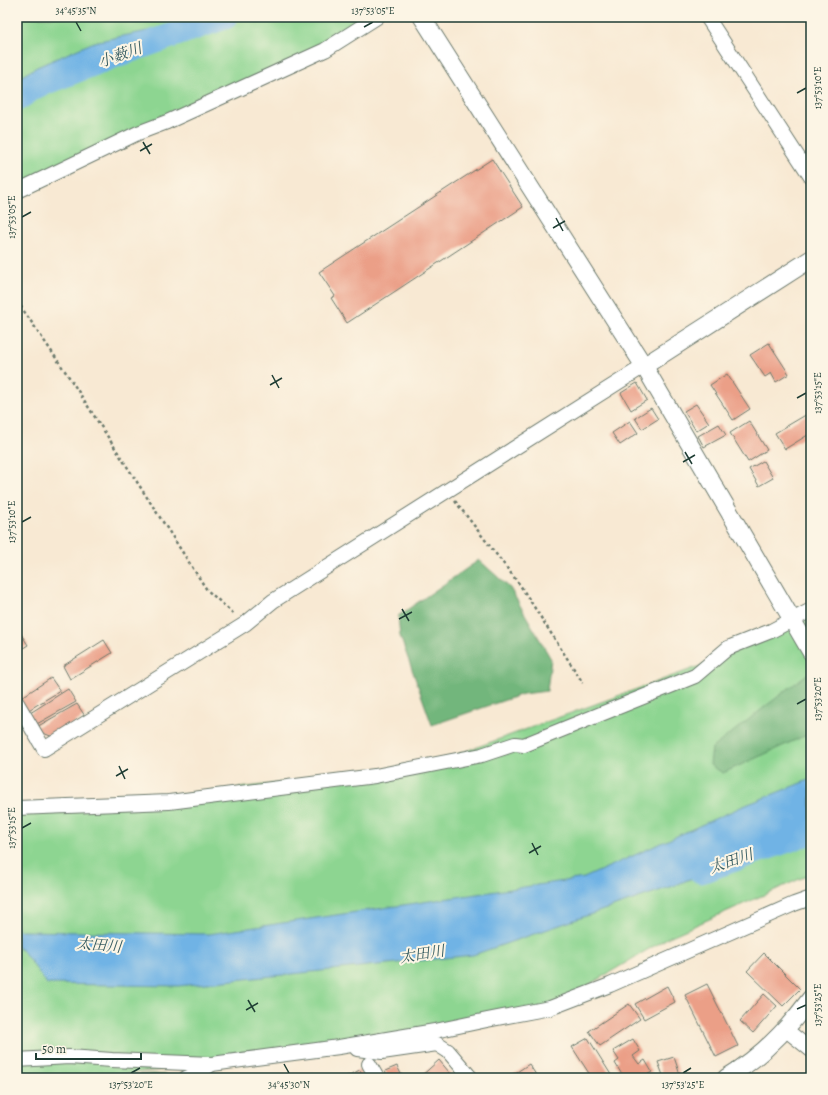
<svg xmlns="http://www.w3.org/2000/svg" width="828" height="1095" font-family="Alegreya,'Noto Serif JP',serif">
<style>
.green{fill:#8dd591;stroke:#568962}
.forest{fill:#72b67b;stroke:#487a58}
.water{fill:#6fb3e5;stroke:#47788c}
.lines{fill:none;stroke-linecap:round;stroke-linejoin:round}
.river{stroke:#6fb3e5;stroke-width:25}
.building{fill:#eb9f87}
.minor-casing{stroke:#6b796c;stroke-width:16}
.tertiary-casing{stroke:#6b796c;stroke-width:19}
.path{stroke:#6b796c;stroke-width:2.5;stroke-dasharray:3 3;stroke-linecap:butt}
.minor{stroke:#fff;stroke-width:14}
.tertiary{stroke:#fff;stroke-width:17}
.ticks{fill:none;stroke:#1f3d34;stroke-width:1.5}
.labels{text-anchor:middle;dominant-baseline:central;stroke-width:4;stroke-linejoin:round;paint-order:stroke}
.water-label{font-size:15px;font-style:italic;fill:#335a60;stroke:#fcf5e5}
.neatline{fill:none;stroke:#1f3d34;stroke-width:1.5}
.ticks-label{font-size:10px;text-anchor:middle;fill:#1f3d34}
</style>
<rect width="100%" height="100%" fill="#fcf5e5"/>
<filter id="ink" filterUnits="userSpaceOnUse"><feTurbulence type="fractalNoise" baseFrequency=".025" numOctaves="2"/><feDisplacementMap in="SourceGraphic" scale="8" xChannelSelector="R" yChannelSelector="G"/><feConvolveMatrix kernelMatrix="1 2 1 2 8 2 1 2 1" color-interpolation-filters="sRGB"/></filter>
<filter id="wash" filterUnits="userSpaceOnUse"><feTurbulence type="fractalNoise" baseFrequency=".012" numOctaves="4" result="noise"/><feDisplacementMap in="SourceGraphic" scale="16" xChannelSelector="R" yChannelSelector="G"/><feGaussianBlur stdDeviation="0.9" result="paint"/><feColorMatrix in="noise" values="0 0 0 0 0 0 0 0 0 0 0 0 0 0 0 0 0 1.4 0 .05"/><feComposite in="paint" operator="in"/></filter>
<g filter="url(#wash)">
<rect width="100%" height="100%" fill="#f8e9d3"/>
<!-- green -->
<g class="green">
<polygon points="17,17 380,17 17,193"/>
<polygon points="811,608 811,874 669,937 550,1008 259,1058 90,1078 17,1078 17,815 428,765 725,657"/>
</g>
<!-- forest -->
<g class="forest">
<polygon points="479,560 510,588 551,659 547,691 523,694 432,725 400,636 398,616"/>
<polygon points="811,671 811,733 723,773 710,765 712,748"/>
<polygon points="154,1074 194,1078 116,1078 129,1075"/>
</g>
<!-- water -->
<g class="water">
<polygon points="206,17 229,17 93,63 17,99 17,79 37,67 94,42 201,20"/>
<polygon points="811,779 811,826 676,885 473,955 178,986 47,984 23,951 17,947 17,927 20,931 209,934 584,878 741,807"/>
</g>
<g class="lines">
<!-- river -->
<g class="river">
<polyline points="17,99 36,86 108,58 225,17"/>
<polyline points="701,871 811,832"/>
</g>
</g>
<g id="blocks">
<!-- building -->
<g class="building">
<polygon points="492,159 523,207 347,323 331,298 335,296 319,272"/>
<polygon points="769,343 789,374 776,382 771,373 765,377 750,355"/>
<polygon points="727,374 750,409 733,420 710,385"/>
<polygon points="637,383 647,400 631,410 621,393"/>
<polygon points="696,404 709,423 696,431 684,411"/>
<polygon points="651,408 658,419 642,429 635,418"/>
<polygon points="809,413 811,416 811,433 785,449 775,433"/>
<polygon points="630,421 638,433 620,445 612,433"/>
<polygon points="749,421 767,450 748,462 730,433"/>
<polygon points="719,424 726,435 704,447 698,436"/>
<polygon points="763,461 773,478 759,486 749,469"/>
<polygon points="17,628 28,645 17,652"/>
<polygon points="104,640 112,653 70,679 63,666"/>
<polygon points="51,678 60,691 27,711 19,699"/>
<polygon points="68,689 76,702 35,725 27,715"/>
<polygon points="77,704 85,716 53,737 33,729"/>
<polygon points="764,953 800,989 783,1006 747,971"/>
<polygon points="707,984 738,1046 716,1057 685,995"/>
<polygon points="667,986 675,1002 644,1019 635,1004"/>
<polygon points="764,994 777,1006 753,1033 740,1021"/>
<polygon points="629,1004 640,1019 600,1046 589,1031"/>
<polygon points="588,1038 613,1078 592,1078 572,1047"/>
<polygon points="633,1039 640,1051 633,1056 639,1064 645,1060 652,1072 641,1078 624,1078 615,1063 619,1060 613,1051"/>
<polygon points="674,1057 681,1078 664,1078 658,1062"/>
<polygon points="439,1060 454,1078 419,1078"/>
<polygon points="529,1064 538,1078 512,1078 511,1076"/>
<polygon points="397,1066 403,1078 388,1078 385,1071"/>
<polygon points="360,1070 364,1078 343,1078"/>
</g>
</g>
</g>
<g filter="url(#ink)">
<use href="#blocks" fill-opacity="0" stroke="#6b796c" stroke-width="1"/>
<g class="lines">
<defs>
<g id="minor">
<polyline points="707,17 811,177"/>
<polyline points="17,191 138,133 167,122 325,50 377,17"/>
<polyline points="17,703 44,749 245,624 273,601 644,366"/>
<polyline points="17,808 169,802 375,776 482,755 515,744 524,745 695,676 728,648 771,631 811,610"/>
<polyline points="785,1029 811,1050"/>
<polyline points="357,1049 382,1052 437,1044 448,1051 471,1078"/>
<polyline points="17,1060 69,1057 112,1060 212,1064 339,1047 435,1031 487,1020 550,1008 610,985 794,904 811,898"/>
<polyline points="369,1064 377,1078"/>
<polyline points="186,1078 197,1074 212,1064"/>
</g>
<g id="tertiary">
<polyline points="422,17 644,366 811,652"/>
<polyline points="644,366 811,259"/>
<path d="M 726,1078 C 760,1058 788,1029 811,998"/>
</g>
</defs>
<!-- minor casing -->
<use href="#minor" class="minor-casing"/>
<!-- tertiary casing -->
<use href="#tertiary" class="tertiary-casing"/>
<!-- path -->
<g class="path">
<polyline points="17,301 69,377 207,590 235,615"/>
<polyline points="455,501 520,585 583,683"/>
</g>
<!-- minor -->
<use href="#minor" class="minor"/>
<!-- tertiary -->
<use href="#tertiary" class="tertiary"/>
</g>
</g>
<!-- ticks -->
<path class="ticks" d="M 76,22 L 81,31M 364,27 L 373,22M 797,93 L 806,88M 143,142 L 150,154M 140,151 L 152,144M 22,217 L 31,212M 556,218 L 563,231M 553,228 L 565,221M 272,375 L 279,388M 270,385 L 282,378M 797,398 L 806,393M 685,452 L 692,464M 683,462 L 695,455M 22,522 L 31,517M 402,609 L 409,621M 399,619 L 412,612M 797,704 L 806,699M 119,766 L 125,779M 116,776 L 128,769M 22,828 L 31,823M 532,843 L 538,855M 529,853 L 541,846M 248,1000 L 255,1012M 797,1009 L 806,1005M 246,1010 L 258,1003M 284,1064 L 289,1073M 131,1073 L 140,1068M 683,1073 L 691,1068"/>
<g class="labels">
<!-- water labels -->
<g class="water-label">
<text transform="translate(120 55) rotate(-20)">小薮川</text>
<text transform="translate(731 861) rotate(-19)">太田川</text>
<text transform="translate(99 945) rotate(5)">太田川</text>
<text transform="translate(422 954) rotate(-9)">太田川</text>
</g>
</g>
<!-- margin -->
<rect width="828" height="1095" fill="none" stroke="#fcf5e5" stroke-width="44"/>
<!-- scale -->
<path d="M36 1053v6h105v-6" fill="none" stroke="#1f3d34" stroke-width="2"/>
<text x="42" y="1053" font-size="12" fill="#1f3d34" stroke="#fcf5e5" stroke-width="3" paint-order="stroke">50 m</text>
<rect x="22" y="22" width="784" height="1051" class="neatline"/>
<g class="ticks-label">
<text x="76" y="14">34°45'35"N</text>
<text x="373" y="14">137°53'05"E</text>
<text transform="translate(817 88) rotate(-90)" y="4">137°53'10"E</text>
<text transform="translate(11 217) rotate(-90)" y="4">137°53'05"E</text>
<text transform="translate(817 393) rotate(-90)" y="4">137°53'15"E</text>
<text transform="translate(11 522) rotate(-90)" y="4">137°53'10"E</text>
<text transform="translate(817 699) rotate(-90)" y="4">137°53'20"E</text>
<text transform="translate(11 828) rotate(-90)" y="4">137°53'15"E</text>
<text transform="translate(817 1005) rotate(-90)" y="4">137°53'25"E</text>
<text x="131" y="1088">137°53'20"E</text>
<text x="289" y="1088">34°45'30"N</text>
<text x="683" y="1088">137°53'25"E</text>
</g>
</svg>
